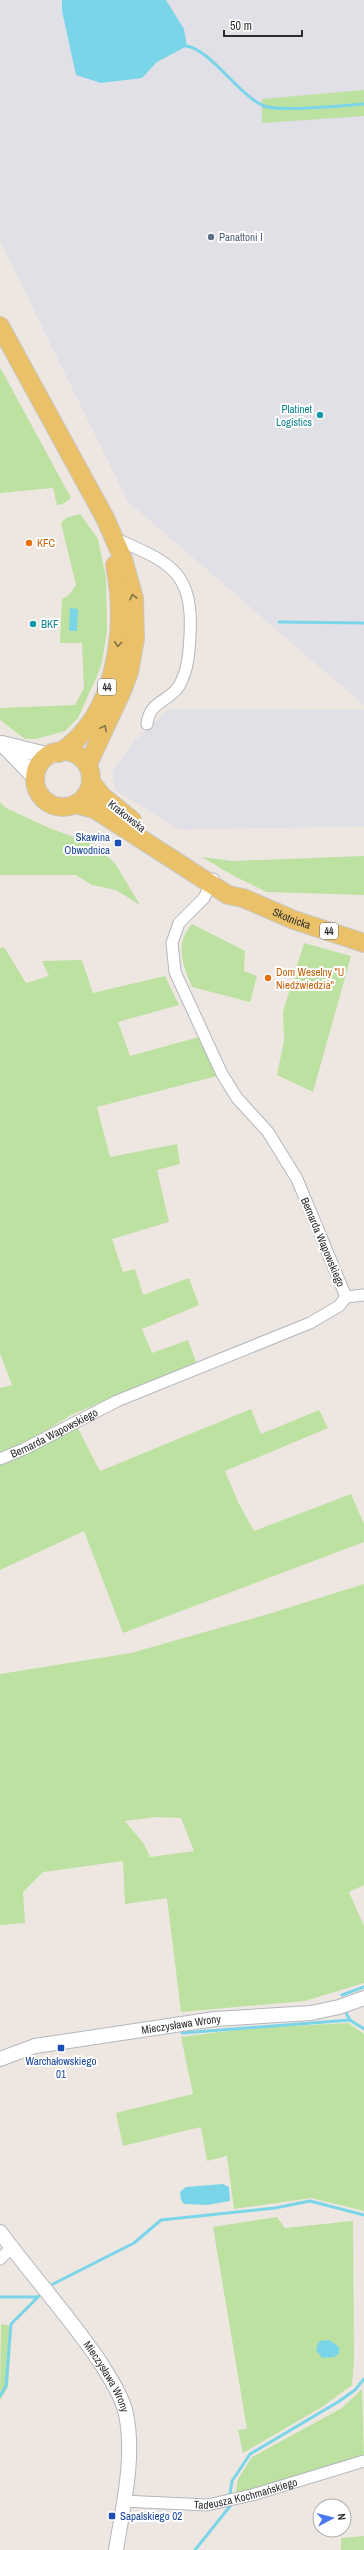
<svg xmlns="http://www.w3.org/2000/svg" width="364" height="2550" font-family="'Archivo Narrow',sans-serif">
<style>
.industrial{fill:#e2e0e7}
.green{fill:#bce1a0;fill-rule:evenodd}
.water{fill:#7ad5e9}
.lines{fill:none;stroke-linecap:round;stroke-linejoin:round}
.stream{stroke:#7ad5e9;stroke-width:3}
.minor-casing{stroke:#b4b7bf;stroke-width:13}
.tertiary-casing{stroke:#b4b7bf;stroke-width:16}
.secondary-casing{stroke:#b4b7bf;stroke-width:18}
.primary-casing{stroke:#c8c8c8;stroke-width:20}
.minor{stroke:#fff;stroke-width:11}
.tertiary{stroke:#fff;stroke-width:14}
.secondary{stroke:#fff;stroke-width:16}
.primary{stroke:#eac169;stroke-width:18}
.oneway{stroke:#827048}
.service-dot{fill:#5c6f8a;stroke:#fff;stroke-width:1.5}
.culture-dot{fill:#0f9aa8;stroke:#fff;stroke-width:1.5}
.food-dot{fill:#e8710a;stroke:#fff;stroke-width:1.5}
.transit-dot{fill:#1a4fb4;stroke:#fff;stroke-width:1.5}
.labels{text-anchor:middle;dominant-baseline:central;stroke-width:4;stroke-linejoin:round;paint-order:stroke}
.shield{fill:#fff;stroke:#6c6c6c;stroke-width:1}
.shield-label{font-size:10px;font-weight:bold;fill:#2d2d2d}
.service-label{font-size:11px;fill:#4e5e75;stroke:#fff;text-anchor:start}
.culture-label{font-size:11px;fill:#0d838f;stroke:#fff;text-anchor:end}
.food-label{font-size:11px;fill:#c56008;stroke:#fff;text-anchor:start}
.street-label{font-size:11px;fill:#2d2d2d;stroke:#fff}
.transit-label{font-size:11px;fill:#164399;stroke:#fff;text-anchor:end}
</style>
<rect width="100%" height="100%" fill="#eee7e1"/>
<!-- industrial -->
<g class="industrial">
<polygon points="0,0 364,0 364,705 128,502 0,241"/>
<polygon points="169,709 364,710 364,826 180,830 115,790 112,771 135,740"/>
</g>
<!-- green -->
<g class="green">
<polygon points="364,90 364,116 262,123 262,99"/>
<polygon points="0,367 71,498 63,504 57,505 53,488 0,493"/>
<polygon points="80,514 98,539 106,578 107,630 102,662 97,676 78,718 65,731 36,739 25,739 0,720 0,708 75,705 84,688 82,643 60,643 62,599 69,595 76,585 61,523 66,518"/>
<polygon points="0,802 6,808 49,828 93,844 115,863 140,905 116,890 92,885 76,875 0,875"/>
<polygon points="364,856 364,895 267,892 232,875 202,857 232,861"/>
<path d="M 192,924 L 245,951 L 244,971 L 257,976 L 250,1002 L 192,987 C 183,965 174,944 192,924 Z"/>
<polygon points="304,943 351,956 313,1092 277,1075 284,1040 283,1012"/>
<polygon points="4,947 26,983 49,976 42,961 82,960 93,993 165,976 179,1005 118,1022 130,1056 199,1037 217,1076 97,1107 110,1157 177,1144 180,1164 157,1170 169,1222 112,1239 123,1272 135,1269 143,1295 189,1278 199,1305 142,1329 152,1353 188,1340 196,1362 71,1415 23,1445 0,1454 0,1388 12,1385 0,1353 0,948"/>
<polygon points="251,1409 261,1434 319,1410 328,1428 225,1471 238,1502 254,1531 351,1494 364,1524 364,1542 123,1633 84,1531 0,1570 0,1464 14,1460 75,1423 100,1471"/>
<path d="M 364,1584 L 364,1885 L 349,1892 L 364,1926 L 364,1983 L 305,2001 L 181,2012 L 167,1898 L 125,1904 L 123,1861 L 43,1872 L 23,1892 L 25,1923 L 0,1925 L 0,1674 L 131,1653 L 275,1612 ZM 157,1817 L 181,1818 L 194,1851 L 150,1857 L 144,1844 L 125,1821 Z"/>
<polygon points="348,2023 364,2034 364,2211 311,2198 234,2209 227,2156 207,2161 201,2127 123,2146 116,2113 193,2094 181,2037 252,2028"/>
<polygon points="277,2217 285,2228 353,2221 354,2359 352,2385 322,2407 243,2453 238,2430 247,2429 213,2227"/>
<polygon points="1,2324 12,2326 8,2387 0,2400"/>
<polygon points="362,2389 364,2458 235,2496 238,2479 252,2457 342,2408"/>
<polygon points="364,2536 364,2550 341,2550 341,2538"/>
</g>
<!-- water -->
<g class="water">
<polygon points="62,0 166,0 184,29 187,46 157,62 142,78 101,83 76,75 62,11"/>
<polygon points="70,608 78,609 77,631 69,631"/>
<polygon points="223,2184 229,2187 230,2201 207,2205 184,2204 181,2200 180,2192 186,2187"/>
<polygon points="329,2340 339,2347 339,2354 334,2357 322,2358 316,2350 319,2341"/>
</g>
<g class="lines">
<!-- stream -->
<g class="stream">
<path d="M 185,46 C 209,47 239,96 264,106 C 281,112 343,106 364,104"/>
<polyline points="279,622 364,623"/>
<polyline points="342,1995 364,1987"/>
<polyline points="346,2013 350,2020"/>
<polyline points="182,2033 350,2020 364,2029"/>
<polyline points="53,2284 134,2243 161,2220 275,2208 310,2201 364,2215"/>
<polyline points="0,2297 37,2297"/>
<polyline points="0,2396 6,2386 11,2324 39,2296"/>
<polyline points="230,2494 232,2481 250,2454 338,2402 355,2390 364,2379"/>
<polyline points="195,2550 231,2505"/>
</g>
<defs>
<g id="minor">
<path d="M 112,537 C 167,562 194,568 190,636 C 189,654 188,670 179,686 C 168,703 150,700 147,724"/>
<polyline points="346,1297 364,1295"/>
<path id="s1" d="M 0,1459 L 24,1449 L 117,1401 L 310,1323 L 339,1306 L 346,1297 L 297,1179 L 268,1132 L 237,1098 L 222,1074 L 175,972 L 172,943 L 179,923 L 204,898 L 213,879"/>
<polyline points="0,2259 12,2247"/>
<path id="s2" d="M 123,2501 L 207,2505 L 252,2495 L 364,2461"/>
</g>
<g id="tertiary">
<path id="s3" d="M 0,2059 L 35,2046 L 215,2019 L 311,2013 L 339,2007 L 364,1998"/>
<path id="s4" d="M 0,2232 C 33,2277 71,2318 102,2365 C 111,2380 122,2396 126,2414 C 135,2458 123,2506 116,2550"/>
</g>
<g id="secondary">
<polyline points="2,744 50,756"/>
<polyline points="4,745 35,777"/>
</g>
<g id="primary">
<polyline points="0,326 105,518 123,559 134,598 135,639 129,672 122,691 88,764"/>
<circle cx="63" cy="779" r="28"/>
<path d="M 59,753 C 118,716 127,627 115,565"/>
<polyline points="92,783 102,796 132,820"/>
<path id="s5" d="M 76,804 L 96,810 L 228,895 L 243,898 L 294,920 L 364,943"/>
</g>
</defs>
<!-- minor casing -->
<use href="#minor" class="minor-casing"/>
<!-- tertiary casing -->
<use href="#tertiary" class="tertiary-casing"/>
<!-- secondary casing -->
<use href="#secondary" class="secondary-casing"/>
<!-- primary casing -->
<use href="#primary" class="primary-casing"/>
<!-- minor -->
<use href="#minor" class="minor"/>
<!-- tertiary -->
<use href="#tertiary" class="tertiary"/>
<!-- secondary -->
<use href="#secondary" class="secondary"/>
<!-- primary -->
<use href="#primary" class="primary"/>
</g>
<!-- one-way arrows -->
<defs><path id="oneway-chevron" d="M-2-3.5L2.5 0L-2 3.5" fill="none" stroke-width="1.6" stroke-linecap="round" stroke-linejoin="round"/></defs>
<g class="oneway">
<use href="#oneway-chevron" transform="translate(133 597) rotate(-103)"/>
<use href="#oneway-chevron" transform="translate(118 644) rotate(95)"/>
<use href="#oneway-chevron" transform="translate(104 728) rotate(-62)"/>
</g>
<!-- markers -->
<circle class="service-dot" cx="211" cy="237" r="4"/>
<g class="culture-dot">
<circle cx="320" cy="415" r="4"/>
<circle cx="33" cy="624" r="4"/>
</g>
<g class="food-dot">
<circle cx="29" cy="543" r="4"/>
<circle cx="268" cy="978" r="4"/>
</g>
<g class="transit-dot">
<rect x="114" y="839" width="8" height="8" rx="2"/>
<rect x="57" y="2044" width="8" height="8" rx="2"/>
<rect x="108" y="2512" width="8" height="8" rx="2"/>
</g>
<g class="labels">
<!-- shield labels -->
<g class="shield">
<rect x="98" y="679" width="18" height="16" rx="3"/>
<rect x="320" y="923" width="18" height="16" rx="3"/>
</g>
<g class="shield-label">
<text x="107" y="687">44</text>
<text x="329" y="931">44</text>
</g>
<!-- service labels -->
<g class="service-label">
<text x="219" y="237">Panattoni I</text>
</g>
<!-- culture labels -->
<g class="culture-label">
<text x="312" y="409">Platinet<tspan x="312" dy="13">Logistics</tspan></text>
<text x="41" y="624" text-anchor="start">BKF</text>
</g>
<!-- food labels -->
<g class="food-label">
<text x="37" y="543">KFC</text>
<text x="276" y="972">Dom Weselny "U<tspan x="276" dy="13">Niedźwiedzia"</tspan></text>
</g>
<!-- street labels -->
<g class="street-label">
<text transform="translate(127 816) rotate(38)">Krakowska</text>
<text stroke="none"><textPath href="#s5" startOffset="246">Skotnicka</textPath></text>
<text transform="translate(323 1242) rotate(67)">Bernarda Wapowskiego</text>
<text stroke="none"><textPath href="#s1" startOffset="60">Bernarda Wapowskiego</textPath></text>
<text stroke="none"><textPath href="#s3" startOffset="185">Mieczysława Wrony</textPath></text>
<text stroke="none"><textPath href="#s4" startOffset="180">Mieczysława Wrony</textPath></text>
<text stroke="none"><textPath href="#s2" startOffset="124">Tadeusza Kochmańskiego</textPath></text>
</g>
<!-- transit labels -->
<g class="transit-label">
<text x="110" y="837">Skawina<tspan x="110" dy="13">Obwodnica</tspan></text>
<text x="61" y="2061" text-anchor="middle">Warchałowskiego<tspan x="61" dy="13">01</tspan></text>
<text x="120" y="2516" text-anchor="start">Sapalskiego 02</text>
</g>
</g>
<!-- north arrow -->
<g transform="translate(332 2518) rotate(83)"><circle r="19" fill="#ffffff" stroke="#ababab"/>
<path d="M0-3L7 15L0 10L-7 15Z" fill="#4a77f1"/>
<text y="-6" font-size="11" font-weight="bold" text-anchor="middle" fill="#2d2d2d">N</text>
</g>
<!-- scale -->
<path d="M224 30v6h78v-6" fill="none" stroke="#2d2d2d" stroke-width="2"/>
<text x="230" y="30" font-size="12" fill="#2d2d2d" stroke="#ffffff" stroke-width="3" paint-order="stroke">50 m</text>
</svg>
